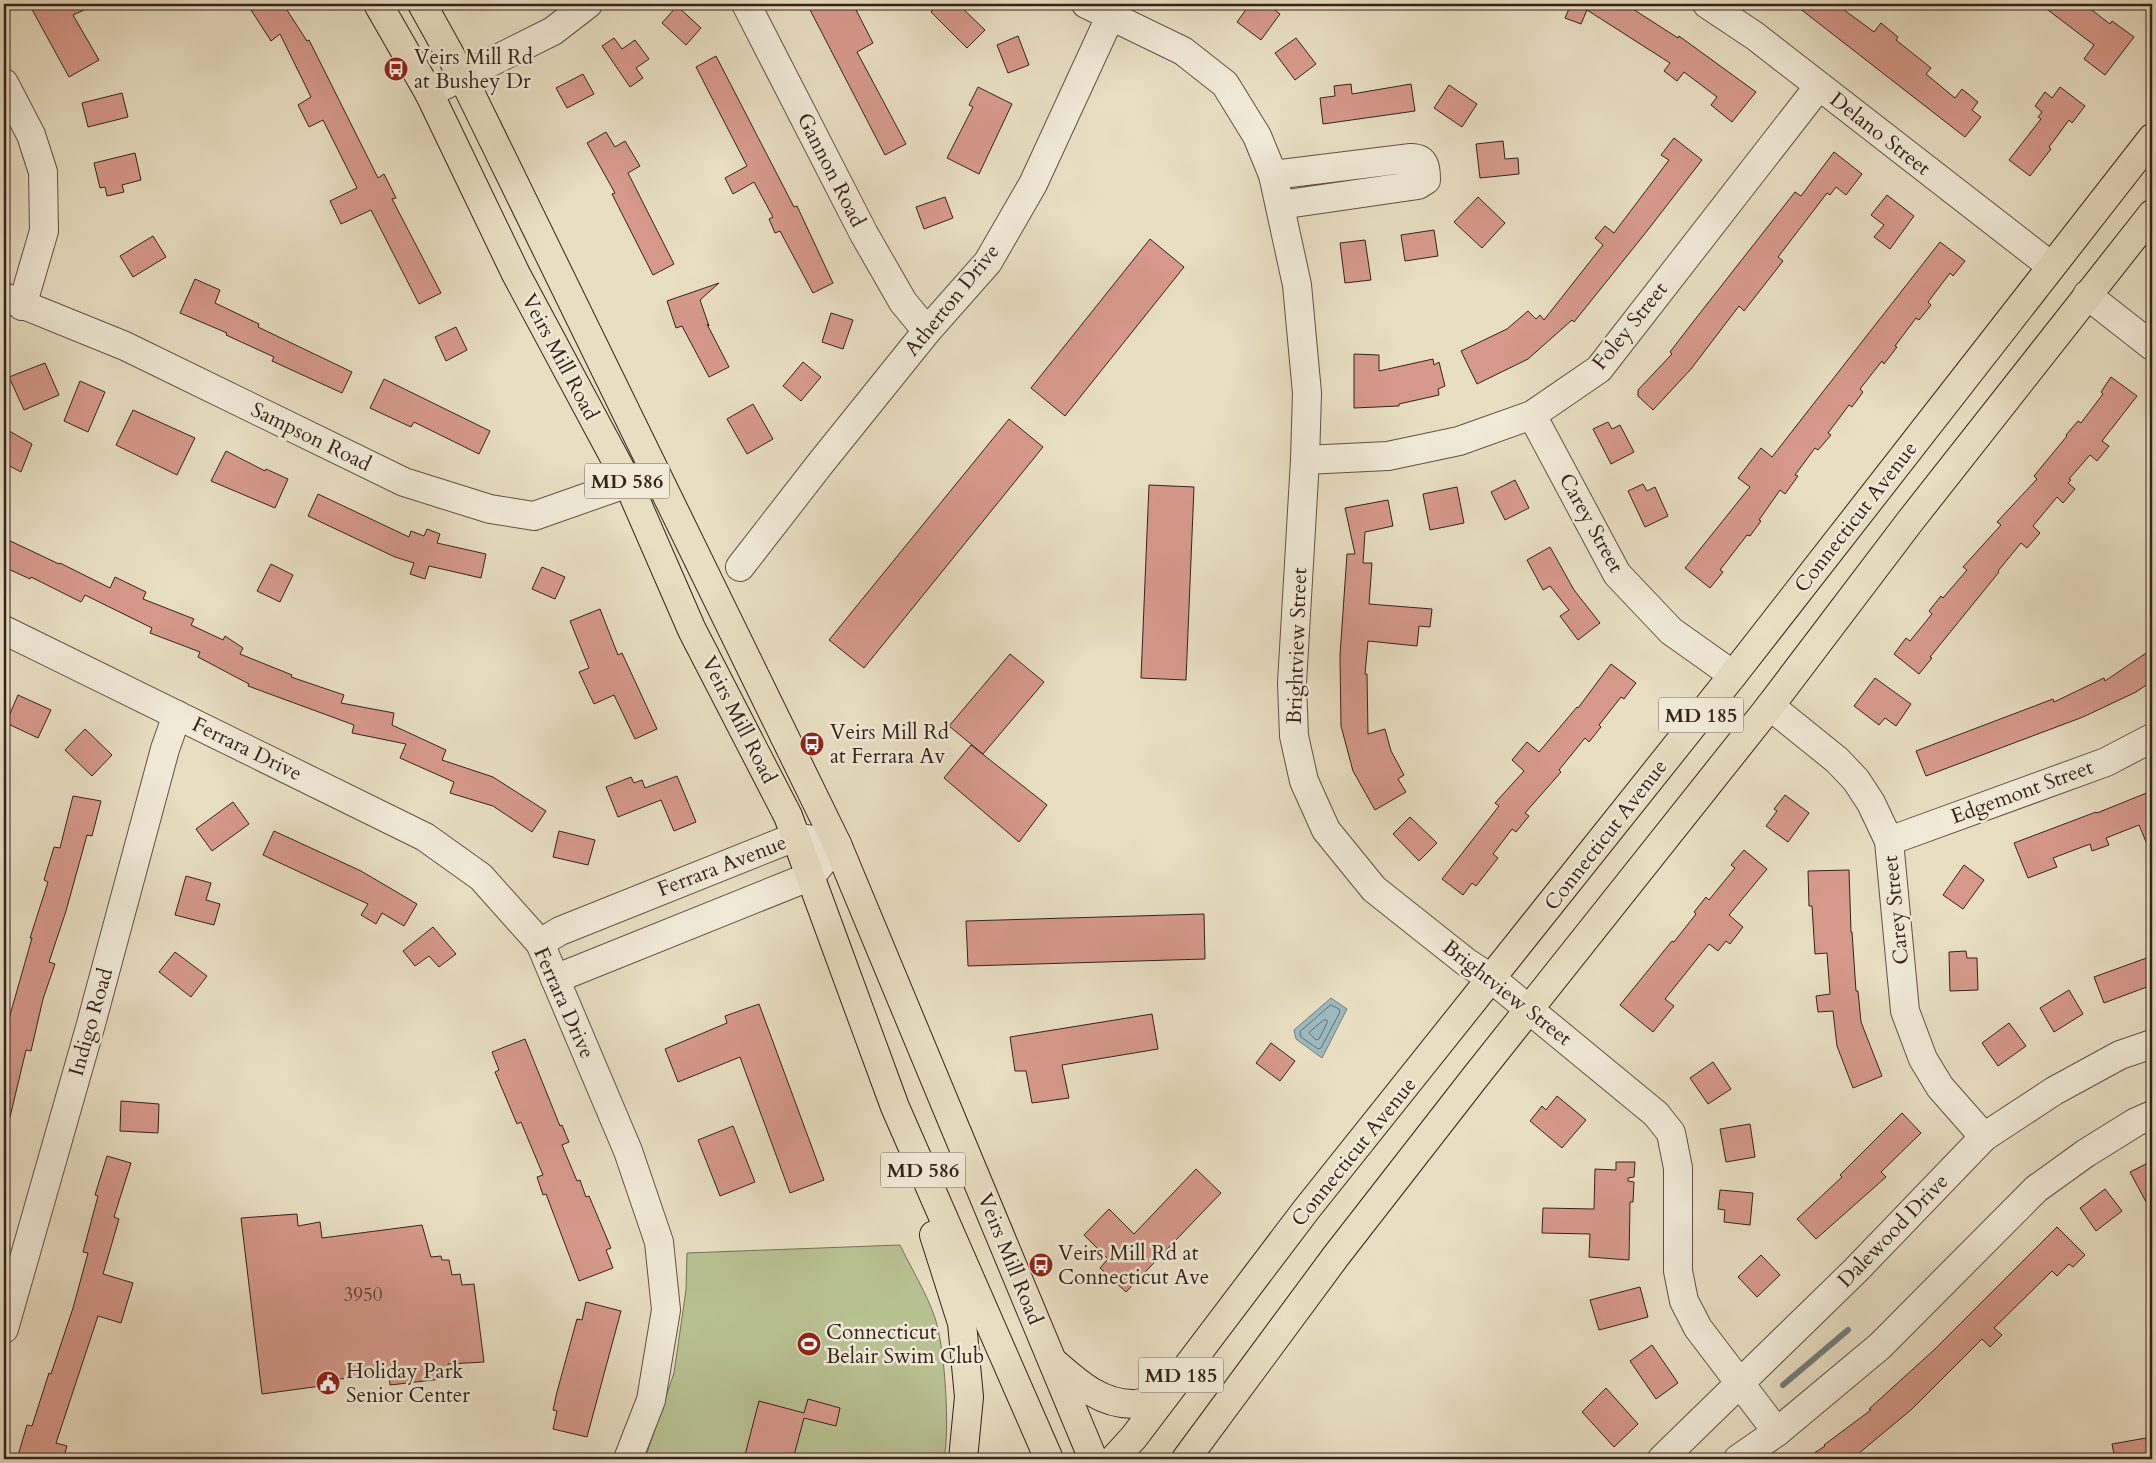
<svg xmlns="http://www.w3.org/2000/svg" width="2156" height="1463" font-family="Cardo,serif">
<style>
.green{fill:#b8c192;stroke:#767256}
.water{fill:#9cb9be;stroke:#737d7c}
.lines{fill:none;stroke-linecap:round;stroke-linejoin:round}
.shore{stroke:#686e6c;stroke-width:1}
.stream{stroke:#737d7c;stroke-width:6}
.building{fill:#d6998b;stroke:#35221a}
.minor-casing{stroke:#625144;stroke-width:30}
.major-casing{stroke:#35221a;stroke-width:30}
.minor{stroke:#f0ead7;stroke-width:28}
.major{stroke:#e8dec2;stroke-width:28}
.labels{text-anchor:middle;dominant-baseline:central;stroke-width:5;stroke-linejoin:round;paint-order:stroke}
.number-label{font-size:19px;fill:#5d4036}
.shield{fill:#f0ead7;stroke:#6d5e53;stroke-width:1}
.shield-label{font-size:20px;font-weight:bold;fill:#35221a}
.poi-label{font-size:21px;fill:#35221a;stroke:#f0ead7;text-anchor:start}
.street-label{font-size:21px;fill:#35221a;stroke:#f0ead7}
</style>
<rect width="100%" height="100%" fill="#e8dec2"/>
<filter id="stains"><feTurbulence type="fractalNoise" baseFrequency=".004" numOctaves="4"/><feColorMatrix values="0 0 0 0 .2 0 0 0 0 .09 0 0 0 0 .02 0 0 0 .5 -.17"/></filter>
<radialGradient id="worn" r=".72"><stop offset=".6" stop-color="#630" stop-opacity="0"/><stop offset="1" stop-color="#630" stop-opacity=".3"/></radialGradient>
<!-- green -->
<path class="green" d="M 900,1245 C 911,1268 927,1294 935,1318 C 945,1348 950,1429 944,1459 L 645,1459 L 674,1373 L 686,1290 L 687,1253 Z"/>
<!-- water -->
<polygon class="water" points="1331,998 1347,1009 1322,1058 1296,1039 1294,1030"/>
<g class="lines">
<!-- shore -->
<g class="shore">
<polygon points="1331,1005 1339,1009 1340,1012 1321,1048 1318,1049 1301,1037 1300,1032"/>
<polygon points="1324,1020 1327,1020 1327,1023 1319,1039 1316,1040 1309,1033"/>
</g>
<!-- stream -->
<polyline class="stream" points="1783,1385 1848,1330"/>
</g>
<!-- building -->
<g class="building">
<polygon points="29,4 97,4 73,15 99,60 69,77"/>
<polygon points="261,4 283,4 307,41 309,40 378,178 384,174 396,198 392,199 441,293 419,304 371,210 341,224 330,201 357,188 323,120 309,127 298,105 311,97 280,34 271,41 251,10"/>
<polygon points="807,4 853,4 873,43 857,52 906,144 885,155"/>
<polygon points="938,4 958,4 985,30 967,48 931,12"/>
<polygon points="1250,4 1267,4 1280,14 1261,40 1237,22"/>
<polygon points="1571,4 1625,4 1678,38 1679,36 1756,92 1732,122 1711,105 1717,97 1684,72 1677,81 1664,71 1670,63 1587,10 1581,24 1565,18"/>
<polygon points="1794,4 1836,4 1874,32 1881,23 1898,37 1896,40 1931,68 1926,74 1955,98 1962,89 1978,102 1972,110 1981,117 1965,137"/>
<polygon points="2040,4 2084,4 2110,24 2112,21 2134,37 2105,75 2084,59 2094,45"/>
<polygon points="677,6 701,28 686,45 662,23"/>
<polygon points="1018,36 1029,65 1008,73 997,45"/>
<polygon points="614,38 622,49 635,40 649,59 636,68 643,78 630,87 602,46"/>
<polygon points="1296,38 1316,64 1295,80 1275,53"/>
<polygon points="716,56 794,207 797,206 833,283 813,293 780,231 775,233 769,219 773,217 754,182 733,194 725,178 747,166 696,67"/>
<polygon points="583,74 594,94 567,108 556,88"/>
<polygon points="1351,84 1352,94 1411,84 1415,111 1323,124 1320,98 1335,96 1334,86"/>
<polygon points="1449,85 1477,104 1462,127 1434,108"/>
<polygon points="978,87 1012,104 979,174 947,158 973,107 969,105"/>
<polygon points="2060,87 2085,106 2072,123 2069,120 2049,147 2051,149 2030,176 2009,160 2041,119 2038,117 2042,112 2035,106 2045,92 2052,98"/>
<polygon points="122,93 128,117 88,127 82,103"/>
<polygon points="606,132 615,147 625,141 640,166 628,173 674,264 653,275 612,194 615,193 587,143"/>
<polygon points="1674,138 1702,160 1647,231 1574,322 1572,320 1528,359 1477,384 1461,351 1507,329 1528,311 1536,319 1540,315 1544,320 1603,245 1595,238 1605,226 1614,233 1669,160 1661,155"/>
<polygon points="1503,141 1505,159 1518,158 1519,174 1480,178 1476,144"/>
<polygon points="1834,152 1862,174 1846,195 1836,187 1830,195 1827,193 1778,257 1783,261 1744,311 1739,306 1691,369 1653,410 1638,396 1638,390 1672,354 1670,352 1693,322 1795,192 1801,196"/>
<polygon points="135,153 141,180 122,185 124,192 107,196 105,187 100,188 94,163"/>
<polygon points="1887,195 1914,216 1890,249 1874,237 1884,225 1871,215"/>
<polygon points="945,197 953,218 924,229 916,207"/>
<polygon points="1478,197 1505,223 1482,248 1454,222"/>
<polygon points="1434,230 1438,256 1405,261 1401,235"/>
<polygon points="153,236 166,257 133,277 120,256"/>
<polygon points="1150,239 1184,267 1065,416 1031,388"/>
<polygon points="1365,240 1371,280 1345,283 1340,243"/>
<polygon points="1940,242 1965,261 1953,276 1950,273 1928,302 1931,305 1919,320 1916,318 1895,346 1897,347 1884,364 1882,361 1860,389 1863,392 1852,407 1849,405 1828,433 1831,435 1818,450 1815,448 1795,475 1798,476 1785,494 1780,490 1759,520 1761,521 1750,536 1747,535 1720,570 1723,572 1710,588 1685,568 1750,487 1738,478 1761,448 1772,457"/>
<polygon points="195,279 220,290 215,303 259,324 258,327 352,372 342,393 272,361 274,357 226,335 227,333 180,313"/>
<polygon points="719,283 700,300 709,326 707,324 729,367 709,377 682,326 676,328 667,301"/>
<polygon points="831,313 853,320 843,349 822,342"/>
<polygon points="456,327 467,350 446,361 435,337"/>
<polygon points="1354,354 1379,355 1379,371 1433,359 1434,365 1439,362 1445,386 1438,389 1439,395 1399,404 1399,406 1354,408"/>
<polygon points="803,362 821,377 801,401 783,386"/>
<polygon points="45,363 59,395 24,410 9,377"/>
<polygon points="2111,377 2137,396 2102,441 2109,446 2097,461 2090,455 2069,479 2071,480 2068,483 2075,489 2063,503 2057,497 2033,526 2040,533 2027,548 2021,543 1998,571 1999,572 1930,657 1932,658 1919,674 1894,654 1906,638 1910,641 1932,614 1929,611 1941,596 1943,598 1967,570 1963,567 2001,525 1997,522 2037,479 2034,476 2067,436 2066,435 2078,421 2081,423 2103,394 2101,392"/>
<polygon points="384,379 490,431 479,454 414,422 411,427 370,408"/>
<polygon points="80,381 105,392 88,432 64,421"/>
<polygon points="753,404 773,439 747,454 727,419"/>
<polygon points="133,410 195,438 177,475 116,445"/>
<polygon points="1009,419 1043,447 864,668 829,640"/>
<polygon points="1608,422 1612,429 1620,425 1634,452 1611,464 1593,429"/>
<polygon points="4,428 32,444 21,472 4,463"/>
<polygon points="226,451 265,471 266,469 288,479 275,508 211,481"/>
<polygon points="1515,480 1529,508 1505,520 1491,492"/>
<polygon points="1643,484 1647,491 1655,487 1668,516 1645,527 1628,491"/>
<polygon points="1149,485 1194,487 1186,680 1141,678"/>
<polygon points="1457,487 1464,523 1430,530 1423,494"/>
<polygon points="318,494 409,537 411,531 424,536 427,529 440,534 437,543 486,554 481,578 429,566 425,579 410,574 414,563 395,557 308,516"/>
<polygon points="1388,500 1393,526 1365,532 1363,563 1372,563 1369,604 1432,609 1430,627 1419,626 1417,646 1368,641 1365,674 1367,674 1368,734 1385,729 1391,751 1404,775 1398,779 1406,792 1375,810 1353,771 1341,726 1340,655 1347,554 1355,554 1345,508"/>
<polygon points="4,538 59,564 60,563 110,588 115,577 146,592 143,599 194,619 191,625 223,640 225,636 243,648 240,654 292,675 291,677 344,695 341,703 394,713 392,725 446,750 442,760 493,777 546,811 532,832 493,806 450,793 454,782 400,758 406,744 352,733 354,725 248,686 249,684 198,657 200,652 150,633 152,628 85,595 81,602 31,577 30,579 4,567"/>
<polygon points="1550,547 1574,590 1600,623 1578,640 1560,616 1569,610 1550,586 1543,590 1527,560"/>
<polygon points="271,564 293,575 280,602 257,591"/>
<polygon points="542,567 565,577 555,599 532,589"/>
<polygon points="600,609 618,655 622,653 657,729 635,739 614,695 594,704 579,672 589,668 570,621"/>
<polygon points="2152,649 2152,681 2136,692 2083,717 1926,776 1916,751 2053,699 2054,702 2104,678 2105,681"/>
<polygon points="1010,654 1044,682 983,754 949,726"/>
<polygon points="1611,664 1636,683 1624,699 1621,697 1599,725 1601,727 1589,742 1585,738 1559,770 1561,772 1525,813 1529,816 1516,832 1512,829 1493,854 1498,858 1476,886 1472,883 1463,895 1442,879 1499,806 1495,803 1524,771 1512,760 1527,742 1539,752 1577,707 1578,708"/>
<polygon points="1875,678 1911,704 1896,726 1885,718 1879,725 1854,706"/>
<polygon points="18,695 51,710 38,738 6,723"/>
<polygon points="85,729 112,755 92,776 65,750"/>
<polygon points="971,745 1047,805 1019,842 944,778"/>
<polygon points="677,776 696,822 674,831 661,800 618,817 606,787 631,777 634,783 642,780 645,788"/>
<polygon points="2149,792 2152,800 2152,856 2139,825 2106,838 2109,845 2092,851 2090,844 2053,858 2057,867 2028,878 2014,843 2096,812 2097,813"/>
<polygon points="1785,795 1809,813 1788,842 1766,826 1777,811 1774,809"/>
<polygon points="73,796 101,801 92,836 87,835 66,911 49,962 55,964 43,999 31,1051 26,1050 10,1117 4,1116 4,1036 32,938 30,938 48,882 44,880 54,847 60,848"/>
<polygon points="233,802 249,824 212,851 196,829"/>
<polygon points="1410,817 1437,843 1419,861 1393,834"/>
<polygon points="274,831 361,871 417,904 404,926 382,913 376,924 361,915 368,904 263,855"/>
<polygon points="559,831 595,840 588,865 553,857"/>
<polygon points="1744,850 1767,869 1729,915 1743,927 1730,944 1726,941 1718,951 1709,944 1665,999 1674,1006 1653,1032 1620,1005 1672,941 1674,942 1696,914 1694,912 1706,897 1709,900 1735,868 1731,865"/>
<polygon points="1964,865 1984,880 1963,909 1943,895"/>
<polygon points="1849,870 1851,932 1852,932 1856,991 1858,991 1861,1022 1882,1076 1853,1088 1837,1046 1833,1011 1818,1012 1816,996 1830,994 1827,953 1815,954 1812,906 1809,906 1808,871"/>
<polygon points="186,876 211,883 206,900 220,904 214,925 175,915"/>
<polygon points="1204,914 1205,959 968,966 966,921"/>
<polygon points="433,927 456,954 439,967 429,956 415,966 403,951"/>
<polygon points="1966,951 1967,958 1977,958 1978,990 1950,991 1949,952"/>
<polygon points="175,952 207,976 191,997 159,972"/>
<polygon points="2152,956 2152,985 2104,1003 2094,977"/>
<polygon points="2069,990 2083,1014 2054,1032 2040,1008"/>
<polygon points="759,1004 824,1180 790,1193 740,1057 678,1082 665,1049 727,1023 725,1016"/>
<polygon points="1152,1014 1158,1049 1062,1065 1069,1098 1032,1103 1026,1071 1015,1071 1010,1037"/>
<polygon points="2009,1023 2026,1046 1998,1066 1982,1043"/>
<polygon points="525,1039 560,1126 562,1125 569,1142 562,1145 577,1181 580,1180 586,1197 589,1196 611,1248 606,1250 613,1268 579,1281 546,1194 543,1195 537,1177 543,1175 521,1122 517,1124 495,1072 499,1070 492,1052"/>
<polygon points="1271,1043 1295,1061 1280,1081 1256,1063"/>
<polygon points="1713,1062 1731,1089 1708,1104 1690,1078"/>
<polygon points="1557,1096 1586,1120 1562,1148 1530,1121 1542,1106 1546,1110"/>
<polygon points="121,1101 159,1104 158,1133 120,1131"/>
<polygon points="1902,1113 1921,1133 1881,1172 1886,1177 1816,1239 1797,1219 1842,1177 1840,1175"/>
<polygon points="1750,1124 1755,1157 1726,1162 1720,1129"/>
<polygon points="733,1126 755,1182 720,1196 698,1140"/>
<polygon points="107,1156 131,1163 114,1217 119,1219 103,1274 133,1283 121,1323 98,1316 56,1443 67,1446 63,1459 17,1459 27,1425 32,1426 49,1373 51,1374 73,1308 88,1253 83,1252 98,1196 95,1195"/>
<polygon points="2152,1161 2152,1213 2130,1172"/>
<polygon points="1616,1162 1635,1162 1634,1177 1628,1178 1628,1181 1634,1182 1633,1202 1630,1202 1629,1260 1589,1257 1590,1234 1542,1233 1543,1208 1594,1209 1595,1169 1616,1170"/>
<polygon points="1196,1169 1221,1193 1126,1292 1100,1268 1108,1259 1084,1235 1109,1209 1134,1234"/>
<polygon points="2105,1189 2122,1211 2096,1231 2080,1208"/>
<polygon points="1720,1190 1753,1193 1750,1225 1724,1222 1725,1210 1718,1209"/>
<polygon points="297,1214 298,1226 320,1222 322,1238 422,1225 431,1257 441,1256 442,1260 449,1260 452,1275 460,1274 462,1285 474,1284 484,1362 448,1364 450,1378 390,1385 389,1374 320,1381 321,1386 262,1394 241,1218"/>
<polygon points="2057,1227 2085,1255 2073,1267 2069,1264 2057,1276 2052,1271 1994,1328 2002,1335 1990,1347 1982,1339 1912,1409 1852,1459 1805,1459 1825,1446 1824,1445 1871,1410 1869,1409 1934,1350"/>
<polygon points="1761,1255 1780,1275 1757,1297 1738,1277"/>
<polygon points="1640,1287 1648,1317 1599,1330 1590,1300"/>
<polygon points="586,1302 621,1311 587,1437 553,1429 557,1411 553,1410 557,1392 577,1319 582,1320"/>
<polygon points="1652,1345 1678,1383 1656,1399 1630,1361"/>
<polygon points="1606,1388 1638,1424 1614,1447 1582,1412"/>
<polygon points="808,1399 840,1408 836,1426 804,1418 793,1459 744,1459 759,1401 804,1413"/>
<polygon points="2146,1438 2150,1459 2115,1459 2112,1444"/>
</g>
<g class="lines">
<defs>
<g id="minor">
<polyline points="746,4 864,234 903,302 927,331"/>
<polyline points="1086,4 1183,51 1225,84 1257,136 1273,175 1297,285 1307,393 1305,460 1292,683 1294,736 1304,781 1326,830 1374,889 1466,962 1492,979 1656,1114 1671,1133 1678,1168 1678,1271 1684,1301 1698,1328 1777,1432"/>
<polyline points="1707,4 1755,36 2051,266"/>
<polyline points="4,83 31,135 43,172 44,231 22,306"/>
<polyline points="429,93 553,31 588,4"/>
<path d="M 1273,175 L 1411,158 C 1425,158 1426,167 1426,180 L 1418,185 L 1280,205"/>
<polyline points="2087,295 2152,346"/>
<polyline points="4,297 125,346 404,482 490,509 534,516 628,483"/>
<polyline points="1532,415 1617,574 1671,631 1733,675"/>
<polyline points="1305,460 1388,456 1459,441 1532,415 1599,369 1819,86"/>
<polyline points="740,567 820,464 927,331 988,262 1033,184 1116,4"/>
<polyline points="4,630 425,837 481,877 540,943 628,1151 659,1242 666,1310 651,1400 628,1459"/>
<polyline points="1770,706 1837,760 1856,780 1871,803 1889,841 1905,1011 1923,1059 1940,1087 1984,1137"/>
<polyline points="1889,841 2106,762 2152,738"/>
<polyline points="540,943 560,931 795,837 837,844 811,876 555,979"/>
<polyline points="4,1329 91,1024 165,749 177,715"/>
<polyline points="1662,1459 1856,1270 1984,1137 2054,1091 2120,1055 2152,1044"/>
<polyline points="1738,1459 1777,1432 1880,1346 2036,1189 2086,1153 2136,1122 2152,1115"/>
</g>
<g id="major">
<polyline points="378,4 429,93 516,274 628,483 692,630 788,816 895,1107 1049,1459"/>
<polyline points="422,4 462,76 837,844 1093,1459"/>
<polyline points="934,1235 962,1323 969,1397 963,1459"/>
<path d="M 1056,1364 C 1079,1384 1101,1404 1133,1404 C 1143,1404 1154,1399 1164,1397"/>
<polyline points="1114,1459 1134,1437 1306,1210 1733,675 2152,138"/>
<polyline points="1186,1459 1336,1256 1476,1076 1770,706 1911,520 2152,214"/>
</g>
</defs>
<!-- minor casing -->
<use href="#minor" class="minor-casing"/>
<!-- major casing -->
<use href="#major" class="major-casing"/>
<!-- minor -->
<use href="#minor" class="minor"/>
<!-- major -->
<use href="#major" class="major"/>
</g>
<!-- icons -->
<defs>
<symbol id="bus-disc" viewBox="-11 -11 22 22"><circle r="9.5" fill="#8f2418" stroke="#f0ead7"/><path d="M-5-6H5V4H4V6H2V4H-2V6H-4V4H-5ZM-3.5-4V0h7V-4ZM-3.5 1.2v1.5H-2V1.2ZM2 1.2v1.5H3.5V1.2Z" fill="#fff"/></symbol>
<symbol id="stadium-disc" viewBox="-11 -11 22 22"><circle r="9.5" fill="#8f2418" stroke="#f0ead7"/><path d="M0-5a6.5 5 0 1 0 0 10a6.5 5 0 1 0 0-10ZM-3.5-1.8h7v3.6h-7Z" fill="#fff"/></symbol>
<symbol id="civic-disc" viewBox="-11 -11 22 22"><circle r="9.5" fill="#8f2418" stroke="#f0ead7"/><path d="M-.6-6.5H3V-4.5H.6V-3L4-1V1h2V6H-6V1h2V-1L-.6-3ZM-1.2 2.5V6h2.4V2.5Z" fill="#fff"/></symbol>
</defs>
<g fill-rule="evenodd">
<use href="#bus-disc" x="382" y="55" width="28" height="28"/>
<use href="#bus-disc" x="798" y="730" width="28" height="28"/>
<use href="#bus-disc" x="1027" y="1251" width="28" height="28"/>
<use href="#stadium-disc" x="795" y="1330" width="28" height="28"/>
<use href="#civic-disc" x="314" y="1369" width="28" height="28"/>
</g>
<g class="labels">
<!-- number labels -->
<g class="number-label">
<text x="363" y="1295">3950</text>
</g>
<!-- shield labels -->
<g class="shield">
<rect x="584.5" y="463.5" width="85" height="35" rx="4"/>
<rect x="1658.5" y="697.5" width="85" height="35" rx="4"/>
<rect x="880.5" y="1152.5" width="85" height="35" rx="4"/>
<rect x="1138.5" y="1357.5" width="85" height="35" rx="4"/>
</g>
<g class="shield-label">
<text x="627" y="481">MD 586</text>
<text x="1701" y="715">MD 185</text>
<text x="923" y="1170">MD 586</text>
<text x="1181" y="1375">MD 185</text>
</g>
<!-- poi labels -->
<g class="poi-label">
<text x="414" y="57">Veirs Mill Rd<tspan x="414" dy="24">at Bushey Dr</tspan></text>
<text x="830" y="732">Veirs Mill Rd<tspan x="830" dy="24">at Ferrara Av</tspan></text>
<text x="1058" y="1253">Veirs Mill Rd at<tspan x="1058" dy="24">Connecticut Ave</tspan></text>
<text x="826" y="1332">Connecticut<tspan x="826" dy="24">Belair Swim Club</tspan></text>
<text x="346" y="1371">Holiday Park<tspan x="346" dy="24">Senior Center</tspan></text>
</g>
<!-- street labels -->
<g class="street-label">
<text transform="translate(1880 134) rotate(38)">Delano Street</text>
<text transform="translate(831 170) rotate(63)">Gannon Road</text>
<text transform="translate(952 300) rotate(-51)">Atherton Drive</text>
<text transform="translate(1630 326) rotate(-51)">Foley Street</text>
<text transform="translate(560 357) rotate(62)">Veirs Mill Road</text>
<text transform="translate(311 437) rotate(26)">Sampson Road</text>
<text transform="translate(1856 517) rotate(-52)">Connecticut Avenue</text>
<text transform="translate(1591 523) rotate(61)">Carey Street</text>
<text transform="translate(1297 646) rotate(-88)">Brightview Street</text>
<text transform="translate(739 720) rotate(63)">Veirs Mill Road</text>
<text transform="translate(247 749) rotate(26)">Ferrara Drive</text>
<text transform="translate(2022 792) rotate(-20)">Edgemont Street</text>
<text transform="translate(1606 835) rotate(-52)">Connecticut Avenue</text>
<text transform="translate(722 866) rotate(-21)">Ferrara Avenue</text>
<text transform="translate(1896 910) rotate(-96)">Carey Street</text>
<text transform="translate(1507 993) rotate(38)">Brightview Street</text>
<text transform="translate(564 1003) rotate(66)">Ferrara Drive</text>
<text transform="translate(91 1022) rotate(-74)">Indigo Road</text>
<text transform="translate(1354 1152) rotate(-51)">Connecticut Avenue</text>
<text transform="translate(1893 1231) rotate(-46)">Dalewood Drive</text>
<text transform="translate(1010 1259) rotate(68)">Veirs Mill Road</text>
</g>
</g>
<!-- margin -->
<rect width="2156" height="1463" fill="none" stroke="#e8dec2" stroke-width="20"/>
<rect x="5" y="5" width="2146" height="1453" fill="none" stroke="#35221a" stroke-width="2.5"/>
<rect x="10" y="10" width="2136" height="1443" fill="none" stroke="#35221a"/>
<rect width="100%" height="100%" filter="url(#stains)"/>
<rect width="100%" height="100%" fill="url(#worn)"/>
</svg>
